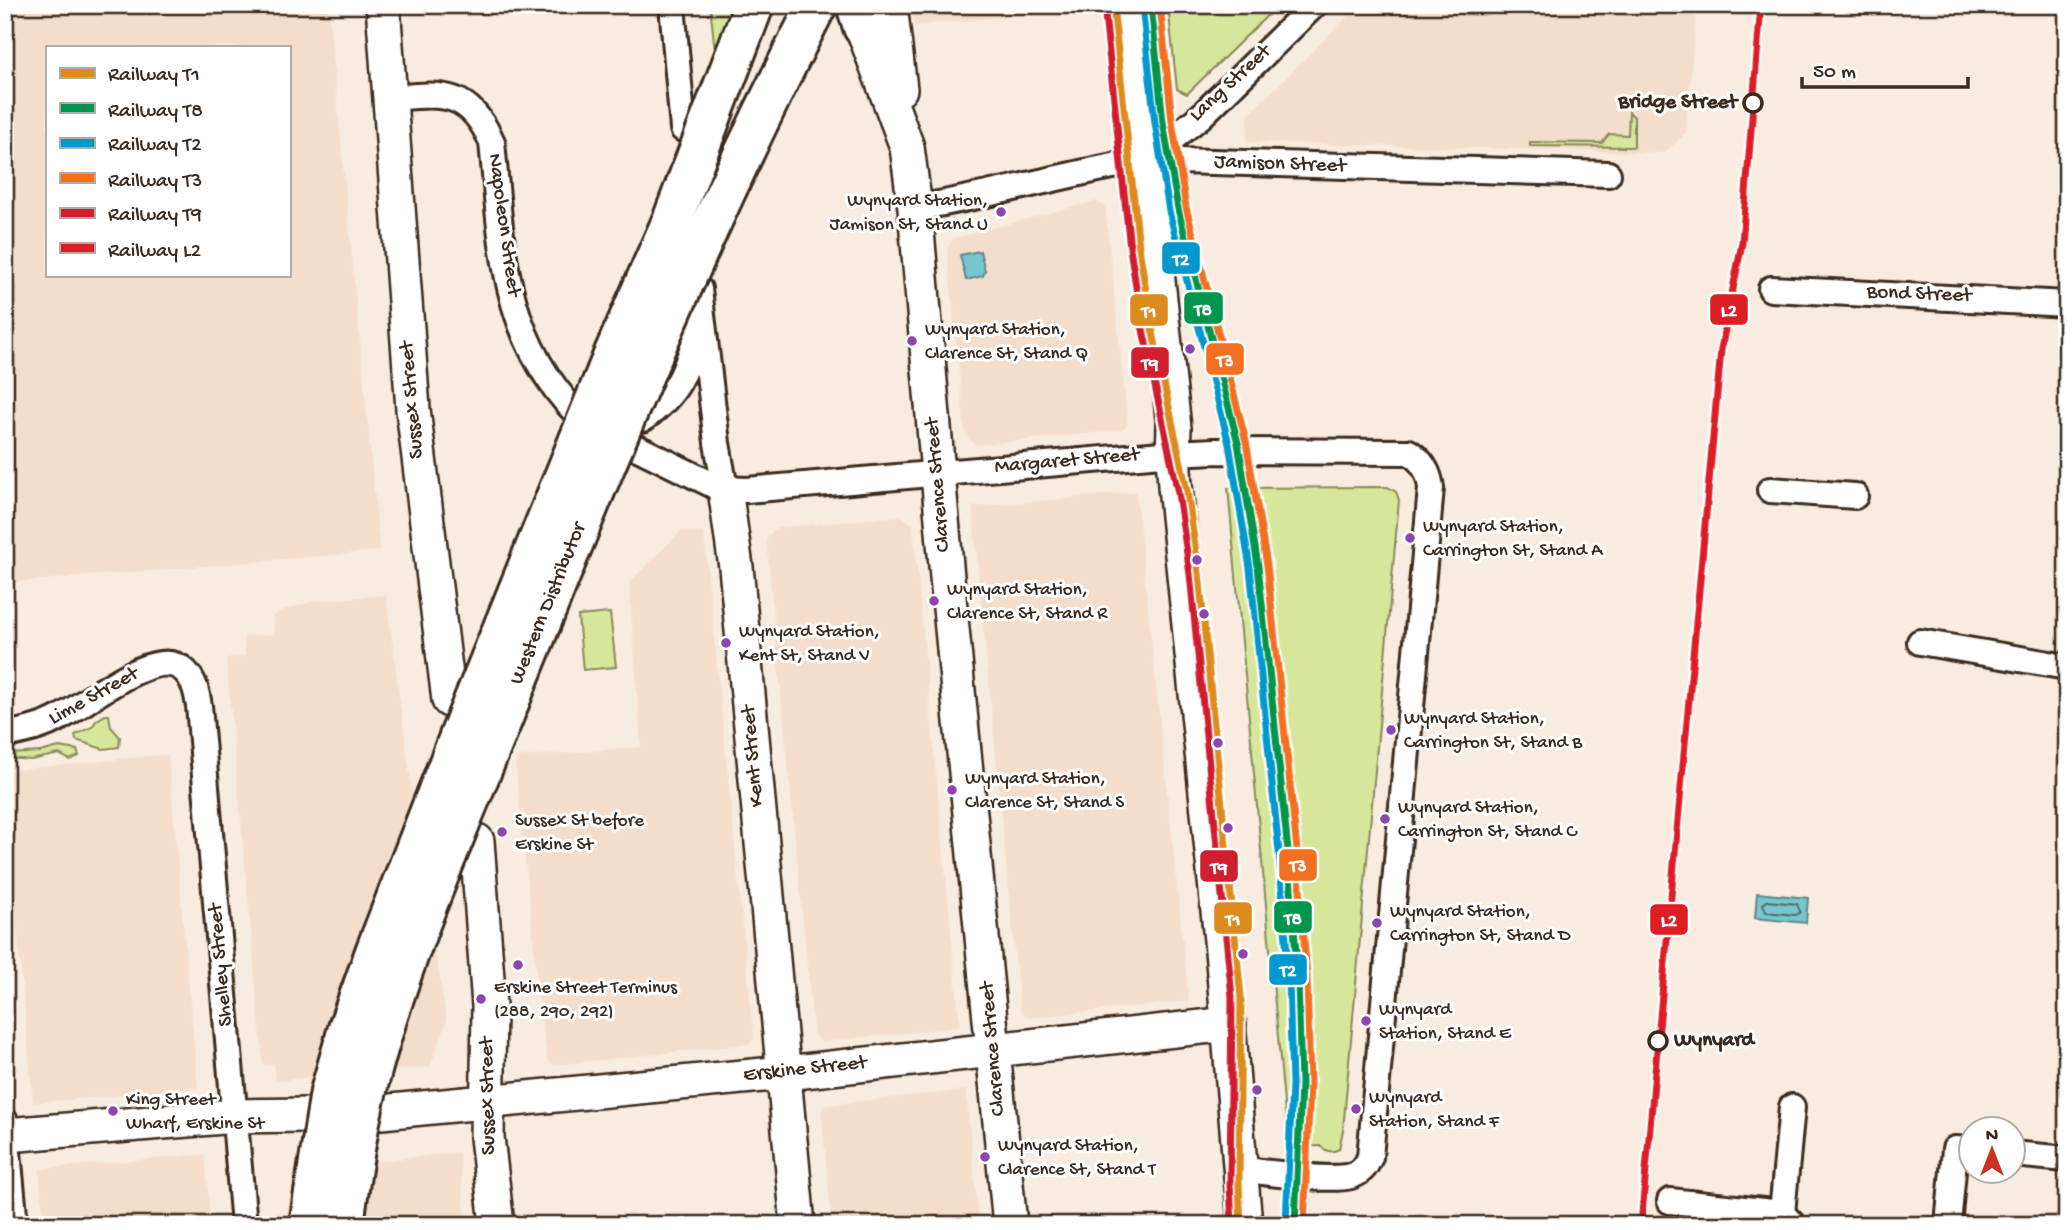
<svg xmlns="http://www.w3.org/2000/svg" width="2072" height="1230" font-family="'Gochi Hand',sans-serif">
<style>
.built{fill:#f4decb;fill-rule:evenodd}
.green{fill:#d6e79b;stroke:#88885c;stroke-width:2}
.water{fill:#76c7cf;stroke:#5e8888;stroke-width:2}
.lines{fill:none;stroke-linecap:round;stroke-linejoin:round}
.shore{stroke:#536965;stroke-width:2}
.street-casing{stroke:#3b2a1e;stroke-width:30}
.secondary-casing{stroke:#3b2a1e;stroke-width:38}
.highway-casing{stroke:#3b2a1e;stroke-width:44}
.street{stroke:#fff;stroke-width:24}
.secondary{stroke:#fff;stroke-width:33}
.highway{stroke:#fff;stroke-width:38}
.highway-bridge-casing{stroke:#3b2a1e;stroke-width:44;stroke-linecap:butt}
.highway-bridge{stroke:#fff;stroke-width:38}
.rail-1-casing{stroke:#fff;stroke-width:12}
.rail-2-casing{stroke:#fff;stroke-width:12}
.rail-3-casing{stroke:#fff;stroke-width:12}
.rail-4-casing{stroke:#fff;stroke-width:12}
.rail-5-casing{stroke:#fff;stroke-width:12}
.rail-6-casing{stroke:#fff;stroke-width:12}
.rail-1{stroke:#dc8c1c;stroke-width:7}
.rail-2{stroke:#00954c;stroke-width:7}
.rail-3{stroke:#0098cd;stroke-width:7}
.rail-4{stroke:#f37021;stroke-width:7}
.rail-5{stroke:#d11f2f;stroke-width:7}
.rail-6{stroke:#dd1e25;stroke-width:7}
.stop-dot{fill:#fff;stroke:#3b2a1e;stroke-width:3.5}
.bus-dot{fill:#8e44ad;stroke:#fff;stroke-width:2.5}
.labels{text-anchor:middle;dominant-baseline:central;stroke-width:6;stroke-linejoin:round;paint-order:stroke}
.bus-label{font-size:19px;fill:#3b2a1e;stroke:#fff;text-anchor:start}
.street-label{font-size:21px;fill:#3b2a1e;stroke:#fff}
.stop-label{font-size:21px;font-weight:bold;fill:#3b2a1e;stroke:#fff;text-anchor:end}
.line-badge{stroke:#fff;stroke-width:2.5}
.badge-label{font-size:19px;text-anchor:middle;font-weight:bold;fill:#fff}
</style>
<rect width="100%" height="100%" fill="#f8ece0"/>
<filter id="ink" filterUnits="userSpaceOnUse"><feTurbulence type="fractalNoise" baseFrequency=".0143" numOctaves="2"/><feDisplacementMap in="SourceGraphic" scale="14" xChannelSelector="R" yChannelSelector="G"/><feConvolveMatrix kernelMatrix="1 2 1 2 8 2 1 2 1" color-interpolation-filters="sRGB"/></filter>
<g filter="url(#ink)">
<!-- built -->
<g class="built">
<path d="M 5,5 L 328,5 L 380,551 L 5,583 ZM 289,47 L 289,275 L 47,275 L 47,47 Z"/>
<polygon points="911,5 1080,5 1081,9 914,26"/>
<polygon points="1359,5 1697,5 1686,133 1665,153 1247,142 1248,115"/>
<polygon points="1095,201 1105,206 1128,424 1122,430 976,445 965,434 947,248 954,238"/>
<polygon points="1136,492 1189,1001 1029,1018 1020,1010 972,507"/>
<polygon points="901,516 913,525 960,1027 821,1042 814,1035 766,538 776,528"/>
<polygon points="682,530 704,533 754,1038 750,1044 554,1065 547,1059 541,1018 515,760 518,757 641,747 629,583"/>
<polygon points="386,595 415,813 322,1076 275,1081 274,1064 263,1065 226,658 245,656 244,636 274,634 273,616 284,610 313,601"/>
<polygon points="168,754 198,1088 33,1103 5,796 5,771"/>
<polygon points="403,938 434,944 447,1021 430,1067 344,1074"/>
<polygon points="966,1090 979,1225 832,1225 821,1110 825,1105"/>
<polygon points="459,1152 466,1225 285,1225 294,1171"/>
<polygon points="205,1154 211,1225 44,1225 39,1169"/>
</g>
<!-- green -->
<g class="green">
<polygon points="710,5 732,5 715,51"/>
<polygon points="1168,5 1278,5 1187,94 1177,89"/>
<polygon points="1629,112 1634,117 1634,147 1530,146 1530,142 1602,143 1609,134 1628,135"/>
<path d="M 1388,487 L 1396,492 L 1399,500 L 1343,1130 L 1339,1149 C 1331,1153 1327,1152 1321,1146 L 1296,1147 L 1287,1136 L 1228,488 Z"/>
<polygon points="610,613 616,667 583,670 578,616"/>
<polygon points="105,715 109,715 111,727 120,737 119,747 103,749 76,740 75,735 92,727 96,721"/>
<polygon points="59,747 77,750 79,756 70,760 59,754 31,760 8,758 10,754 40,752"/>
</g>
<!-- water -->
<g class="water">
<polygon points="980,251 985,271 983,276 966,280 960,255"/>
<polygon points="1757,893 1808,898 1806,923 1755,918"/>
</g>
<g class="lines">
<!-- shore -->
<polygon class="shore" points="1767,901 1797,904 1800,912 1796,915 1766,912 1763,904"/>
<defs>
<g id="street">
<polyline points="672,5 683,129"/>
<path d="M 390,98 C 441,94 468,88 492,142 C 502,244 501,335 577,414"/>
<polyline points="1145,160 1201,116 1314,5"/>
<path d="M 915,208 C 992,196 1068,173 1145,160 L 1608,174"/>
<polyline points="699,289 717,443 725,489"/>
<polyline points="1771,289 2067,304"/>
<path d="M 643,419 C 681,392 686,370 699,327"/>
<path d="M 634,446 L 713,485 L 725,489 L 747,490 L 1173,453 L 1215,451 L 1409,452 C 1423,461 1429,472 1431,488 L 1370,1157 C 1366,1167 1361,1173 1351,1176 C 1327,1182 1266,1172 1239,1169"/>
<polyline points="1770,490 1855,496"/>
<polyline points="1920,642 2067,667"/>
<path d="M 5,735 C 25,731 44,727 61,717 C 88,703 157,643 185,671 C 195,681 197,694 199,706 L 244,1225"/>
<polyline points="5,1121 15,1225"/>
<polyline points="2012,1154 2067,1159"/>
<polyline points="1670,1201 1782,1213 1793,1225"/>
<polyline points="1782,1213 1792,1107"/>
<polyline points="1948,1225 1955,1149 1970,1150"/>
</g>
<g id="secondary">
<polyline points="383,5 413,409 449,700"/>
<polyline points="854,5 907,147 915,208 947,577 1010,1225"/>
<polyline points="890,5 900,89"/>
<polyline points="1128,5 1174,428 1173,453 1175,486 1222,950 1245,1225"/>
<polyline points="725,489 736,567 798,1225"/>
<polyline points="477,841 489,1006 487,1137 497,1225"/>
<polyline points="381,1112 804,1071 1229,1024"/>
<polyline points="7,1135 235,1116 309,1115"/>
</g>
<polyline id="highway" points="856,5 863,27"/>
</defs>
<!-- street casing -->
<use href="#street" class="street-casing"/>
<!-- secondary casing -->
<use href="#secondary" class="secondary-casing"/>
<!-- highway casing -->
<use href="#highway" class="highway-casing"/>
<!-- street -->
<use href="#street" class="street"/>
<!-- secondary -->
<use href="#secondary" class="secondary"/>
<!-- highway -->
<use href="#highway" class="highway"/>
<defs>
<g id="highway-bridge">
<polyline points="309,1225 330,1092 349,1025 375,952 466,719 614,353 673,218 754,5"/>
<path d="M 344,1225 C 351,1171 359,1115 374,1063 C 409,936 465,815 513,693 C 606,460 702,228 817,5"/>
</g>
</defs>
<!-- highway-bridge casing -->
<use href="#highway-bridge" class="highway-bridge-casing"/>
<!-- highway-bridge -->
<use href="#highway-bridge" class="highway-bridge"/>
<defs>
<polyline id="rail-1" points="1113,5 1139,247 1151,323 1187,491 1199,573 1241,997 1239,1184 1241,1225"/>
<polyline id="rail-2" points="1151,5 1163,122 1178,209 1238,443 1258,566 1288,851 1298,979 1301,1084 1295,1225"/>
<polyline id="rail-3" points="1142,6 1155,123 1169,211 1229,444 1250,568 1279,852 1289,979 1292,1084 1286,1225"/>
<polyline id="rail-4" points="1160,5 1172,121 1186,207 1246,441 1267,565 1297,850 1307,978 1310,1084 1304,1225"/>
<polyline id="rail-5" points="1104,6 1130,248 1142,325 1178,493 1190,574 1232,997 1230,1184 1232,1225"/>
<polyline id="rail-6" points="1641,1225 1721,350 1742,243 1761,5"/>
</defs>
<!-- rail-1 casing -->
<use href="#rail-1" class="rail-1-casing"/>
<!-- rail-2 casing -->
<use href="#rail-2" class="rail-2-casing"/>
<!-- rail-3 casing -->
<use href="#rail-3" class="rail-3-casing"/>
<!-- rail-4 casing -->
<use href="#rail-4" class="rail-4-casing"/>
<!-- rail-5 casing -->
<use href="#rail-5" class="rail-5-casing"/>
<!-- rail-6 casing -->
<use href="#rail-6" class="rail-6-casing"/>
<!-- rail-1 -->
<use href="#rail-1" class="rail-1"/>
<!-- rail-2 -->
<use href="#rail-2" class="rail-2"/>
<!-- rail-3 -->
<use href="#rail-3" class="rail-3"/>
<!-- rail-4 -->
<use href="#rail-4" class="rail-4"/>
<!-- rail-5 -->
<use href="#rail-5" class="rail-5"/>
<!-- rail-6 -->
<use href="#rail-6" class="rail-6"/>
</g>
</g>
<!-- markers -->
<g class="stop-dot">
<circle cx="1753" cy="103" r="9"/>
<circle cx="1658" cy="1041" r="9"/>
</g>
<g class="bus-dot">
<circle cx="1001" cy="212" r="6"/>
<circle cx="912" cy="341" r="6"/>
<circle cx="1190" cy="349" r="6"/>
<circle cx="1410" cy="538" r="6"/>
<circle cx="1197" cy="560" r="6"/>
<circle cx="934" cy="601" r="6"/>
<circle cx="1204" cy="614" r="6"/>
<circle cx="726" cy="643" r="6"/>
<circle cx="1391" cy="730" r="6"/>
<circle cx="1218" cy="743" r="6"/>
<circle cx="952" cy="790" r="6"/>
<circle cx="1385" cy="819" r="6"/>
<circle cx="1228" cy="828" r="6"/>
<circle cx="502" cy="832" r="6"/>
<circle cx="1377" cy="923" r="6"/>
<circle cx="1243" cy="954" r="6"/>
<circle cx="518" cy="965" r="6"/>
<circle cx="481" cy="999" r="6"/>
<circle cx="1366" cy="1021" r="6"/>
<circle cx="1257" cy="1090" r="6"/>
<circle cx="1356" cy="1109" r="6"/>
<circle cx="113" cy="1111" r="6"/>
<circle cx="985" cy="1157" r="6"/>
</g>
<g class="labels">
<!-- bus labels -->
<g class="bus-label">
<text x="988" y="201" text-anchor="end">Wynyard Station,<tspan x="988" dy="24">Jamison St, Stand U</tspan></text>
<text x="925" y="330">Wynyard Station,<tspan x="925" dy="24">Clarence St, Stand Q</tspan></text>
<text x="1423" y="527">Wynyard Station,<tspan x="1423" dy="24">Carrington St, Stand A</tspan></text>
<text x="947" y="590">Wynyard Station,<tspan x="947" dy="24">Clarence St, Stand R</tspan></text>
<text x="739" y="632">Wynyard Station,<tspan x="739" dy="24">Kent St, Stand V</tspan></text>
<text x="1404" y="719">Wynyard Station,<tspan x="1404" dy="24">Carrington St, Stand B</tspan></text>
<text x="965" y="779">Wynyard Station,<tspan x="965" dy="24">Clarence St, Stand S</tspan></text>
<text x="1398" y="808">Wynyard Station,<tspan x="1398" dy="24">Carrington St, Stand C</tspan></text>
<text x="515" y="821">Sussex St before<tspan x="515" dy="24">Erskine St</tspan></text>
<text x="1390" y="912">Wynyard Station,<tspan x="1390" dy="24">Carrington St, Stand D</tspan></text>
<text x="494" y="988">Erskine Street Terminus<tspan x="494" dy="24">(288, 290, 292)</tspan></text>
<text x="1379" y="1010">Wynyard<tspan x="1379" dy="24">Station, Stand E</tspan></text>
<text x="1369" y="1098">Wynyard<tspan x="1369" dy="24">Station, Stand F</tspan></text>
<text x="126" y="1100">King Street<tspan x="126" dy="24">Wharf, Erskine St</tspan></text>
<text x="998" y="1146">Wynyard Station,<tspan x="998" dy="24">Clarence St, Stand T</tspan></text>
</g>
<!-- street labels -->
<g class="street-label">
<text transform="translate(1231 84) rotate(-43)">Lang Street</text>
<text transform="translate(1280 165) rotate(2)">Jamison Street</text>
<text transform="translate(503 225) rotate(82)">Napoleon Street</text>
<text transform="translate(1919 295) rotate(2)">Bond Street</text>
<text transform="translate(413 400) rotate(-95)">Sussex Street</text>
<text transform="translate(1067 462) rotate(-5)">Margaret Street</text>
<text transform="translate(939 485) rotate(-95)">Clarence Street</text>
<text transform="translate(549 604) rotate(-68)">Western Distributor</text>
<text transform="translate(94 697) rotate(-29)">Lime Street</text>
<text transform="translate(754 756) rotate(-95)">Kent Street</text>
<text transform="translate(222 965) rotate(-95)">Shelley Street</text>
<text transform="translate(994 1049) rotate(-95)">Clarence Street</text>
<text transform="translate(805 1070) rotate(-6)">Erskine Street</text>
<text transform="translate(489 1096) rotate(-91)">Sussex Street</text>
</g>
<!-- stop labels -->
<g class="stop-label">
<text x="1737" y="103">Bridge Street</text>
<text x="1674" y="1041" text-anchor="start">Wynyard</text>
</g>
</g>
<g class="line-badge">
<rect x="1161" y="241" width="40" height="34" rx="7" fill="#0098cd"/>
<rect x="1183" y="291" width="41" height="34" rx="7" fill="#00954c"/>
<rect x="1709" y="293" width="40" height="33" rx="7" fill="#dd1e25"/>
<rect x="1129" y="293" width="40" height="34" rx="7" fill="#dc8c1c"/>
<rect x="1205" y="342" width="40" height="34" rx="7" fill="#f37021"/>
<rect x="1130" y="346" width="40" height="33" rx="7" fill="#d11f2f"/>
<rect x="1278" y="848" width="40" height="34" rx="7" fill="#f37021"/>
<rect x="1199" y="849" width="40" height="34" rx="7" fill="#d11f2f"/>
<rect x="1273" y="900" width="40" height="34" rx="7" fill="#00954c"/>
<rect x="1213" y="901" width="40" height="34" rx="7" fill="#dc8c1c"/>
<rect x="1649" y="903" width="40" height="33" rx="7" fill="#dd1e25"/>
<rect x="1268" y="953" width="40" height="33" rx="7" fill="#0098cd"/>
</g>
<g class="badge-label">
<text x="1181" y="265">T2</text>
<text x="1203" y="315">T8</text>
<text x="1729" y="316">L2</text>
<text x="1149" y="317">T1</text>
<text x="1225" y="366">T3</text>
<text x="1150" y="369">T9</text>
<text x="1298" y="871">T3</text>
<text x="1219" y="873">T9</text>
<text x="1293" y="924">T8</text>
<text x="1233" y="925">T1</text>
<text x="1669" y="926">L2</text>
<text x="1288" y="976">T2</text>
</g>
<!-- margin -->
<rect width="2072" height="1230" fill="none" stroke="#fff" stroke-width="28"/>
<rect x="14" y="14" width="2044" height="1202" fill="none" stroke="#3b2a1e" stroke-width="2.5" filter="url(#ink)"/>
<!-- legend -->
<rect x="46" y="46" width="245" height="231" fill="#ffffff" stroke="#b1aaa5" stroke-width="2"/>
<rect x="60" y="68" width="35" height="10" fill="#dc8c1c" stroke="#b1aaa5" stroke-width="2"/>
<text x="108" y="80" font-size="21" fill="#3b2a1e">Railway T1</text>
<rect x="60" y="103" width="35" height="10" fill="#00954c" stroke="#b1aaa5" stroke-width="2"/>
<text x="108" y="116" font-size="21" fill="#3b2a1e">Railway T8</text>
<rect x="60" y="138" width="35" height="10" fill="#0098cd" stroke="#b1aaa5" stroke-width="2"/>
<text x="108" y="150" font-size="21" fill="#3b2a1e">Railway T2</text>
<rect x="60" y="173" width="35" height="10" fill="#f37021" stroke="#b1aaa5" stroke-width="2"/>
<text x="108" y="186" font-size="21" fill="#3b2a1e">Railway T3</text>
<rect x="60" y="208" width="35" height="10" fill="#d11f2f" stroke="#b1aaa5" stroke-width="2"/>
<text x="108" y="220" font-size="21" fill="#3b2a1e">Railway T9</text>
<rect x="60" y="243" width="35" height="10" fill="#dd1e25" stroke="#b1aaa5" stroke-width="2"/>
<text x="108" y="256" font-size="21" fill="#3b2a1e">Railway L2</text>
<!-- north arrow -->
<g transform="translate(1992 1150)"><circle r="33" fill="#ffffff" stroke="#b1aaa5" stroke-width="2"/>
<path d="M0-5L12 26L0 18L-12 26Z" fill="#c8321e"/>
<text y="-10" font-size="19" font-weight="bold" text-anchor="middle" fill="#3b2a1e">N</text>
</g>
<!-- scale -->
<path d="M1802 77v10h166v-10" fill="none" stroke="#3b2a1e" stroke-width="3.5"/>
<text x="1813" y="77" font-size="21" fill="#3b2a1e" stroke="#ffffff" stroke-width="5" paint-order="stroke">50 m</text>
</svg>
